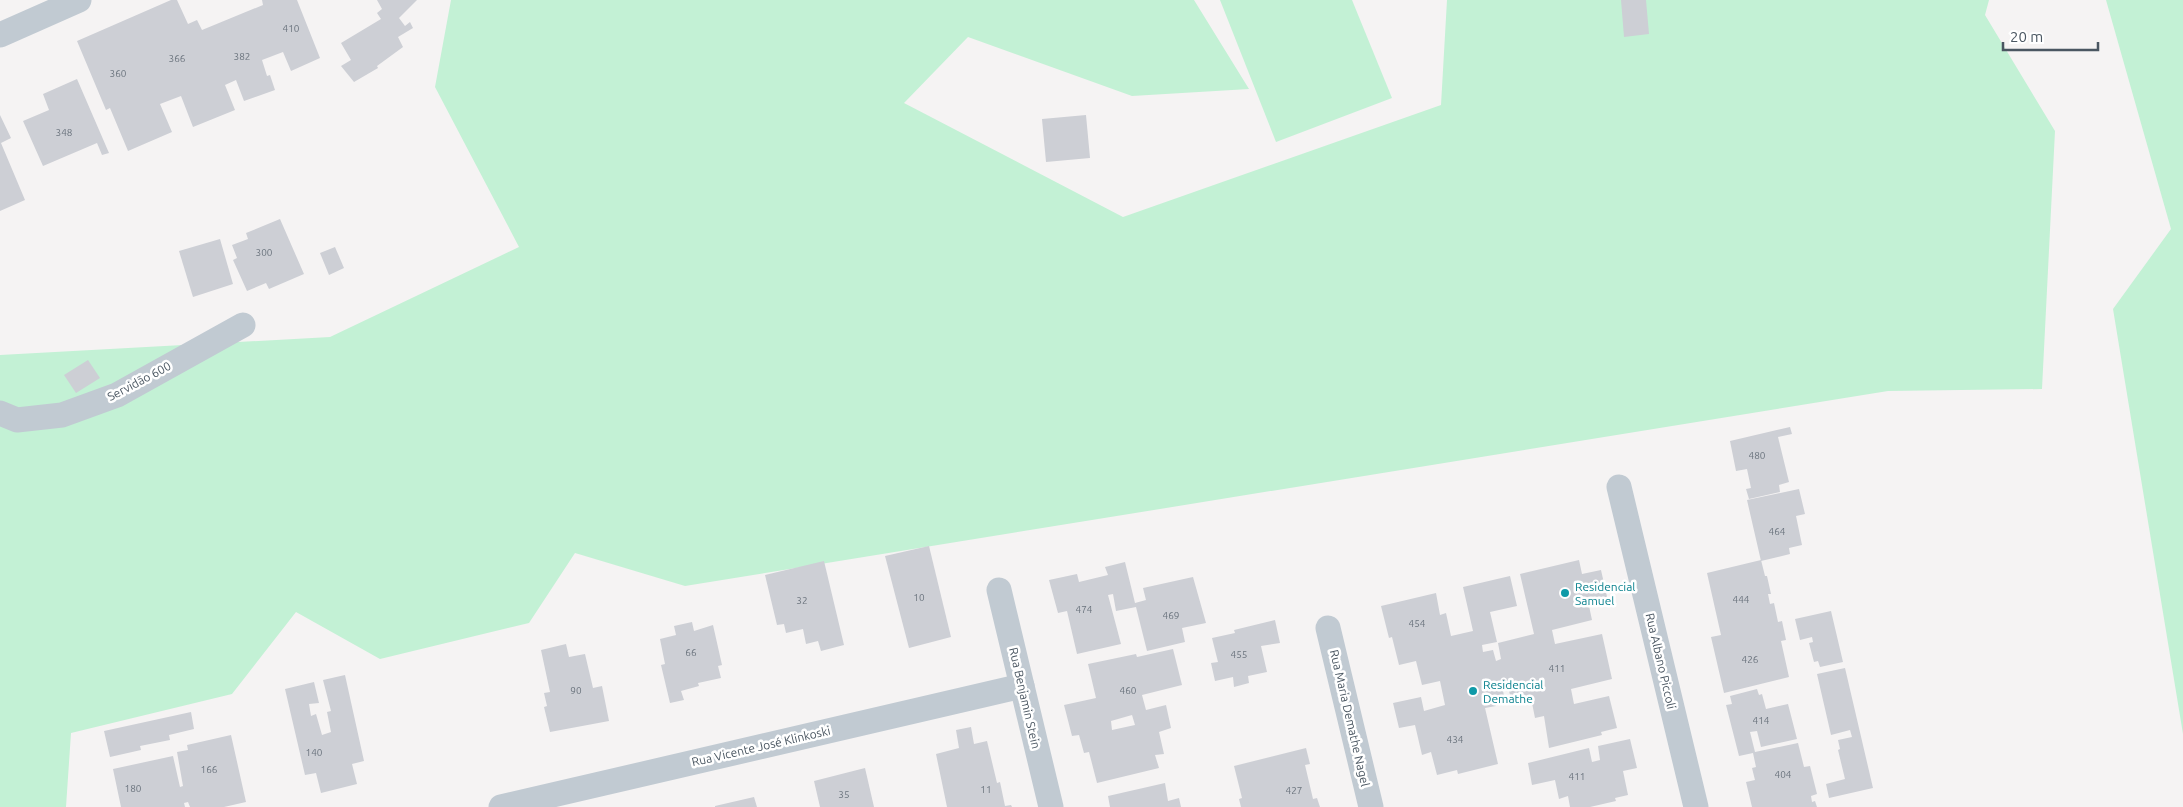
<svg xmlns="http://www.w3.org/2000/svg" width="2183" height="807" font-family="Ubuntu,sans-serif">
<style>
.green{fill:#c3f1d5}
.building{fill:#cdcfd5;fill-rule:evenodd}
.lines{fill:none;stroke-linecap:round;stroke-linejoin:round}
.street{stroke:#c1cad2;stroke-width:25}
.culture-dot{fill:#0f9aa8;stroke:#fff;stroke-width:2}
.labels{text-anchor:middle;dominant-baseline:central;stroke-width:5;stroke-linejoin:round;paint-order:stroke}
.number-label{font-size:10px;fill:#6b747e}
.street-label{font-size:12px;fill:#4a5661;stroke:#fff}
.culture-label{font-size:12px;fill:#0d838f;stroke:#fff;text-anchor:start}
</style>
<rect width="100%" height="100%" fill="#f5f3f3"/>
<!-- green -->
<g class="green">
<polygon points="451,0 1194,0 1249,89 1132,96 968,37 904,103 1123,217 1441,105 1447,0 1989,0 1985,15 2055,131 2042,389 1888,391 685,586 575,553 529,623 380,659 296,612 232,694 71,733 66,807 0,807 0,355 330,337 519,247 435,87"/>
<polygon points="1220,0 1352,0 1392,98 1276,142"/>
<polygon points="2106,0 2183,0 2183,734 2113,309 2171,229"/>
</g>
<!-- building -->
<g class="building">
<polygon points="171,0 177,0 188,24 197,20 202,30 263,5 262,0 297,0 320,58 291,71 283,52 262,60 267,76 270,75 275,90 244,101 236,80 225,85 235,110 193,127 181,96 160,104 172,132 128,151 110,108 106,110 77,41"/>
<polygon points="377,0 417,0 399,18 405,26 410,22 413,28 398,37 403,47 377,66 378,68 354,82 341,66 351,60 341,43 381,19 377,13 382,9"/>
<polygon points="1621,0 1646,0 1649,34 1624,37"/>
<polygon points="77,79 109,153 102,155 97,143 43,166 23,121 49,110 43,94"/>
<polygon points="0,115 11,138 1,143 25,200 0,211"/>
<polygon points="1086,115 1090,158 1046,162 1042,119"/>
<polygon points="280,219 304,274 269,289 266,283 247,291 233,260 237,258 232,245 248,239 246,233"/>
<polygon points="220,239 233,284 193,297 179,251"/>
<polygon points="335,247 344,268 329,275 320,253"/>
<polygon points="88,360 100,378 76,393 64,375"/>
<polygon points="1790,427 1792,434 1778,437 1789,482 1779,485 1780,492 1749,499 1746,489 1751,488 1747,469 1736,471 1730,441"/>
<polygon points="1799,489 1805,514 1796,516 1802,545 1789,548 1790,554 1761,561 1747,500"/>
<polygon points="929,546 951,637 909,648 885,556"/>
<polygon points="1579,560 1582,574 1601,570 1608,601 1589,606 1592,620 1552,630 1555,644 1602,634 1612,679 1571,689 1574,704 1609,696 1617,728 1601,732 1602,735 1549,748 1544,716 1535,718 1531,698 1512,702 1507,684 1502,685 1504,696 1494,699 1496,706 1485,708 1498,764 1458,774 1457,770 1437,775 1431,752 1422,755 1415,725 1399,728 1393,703 1421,697 1424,711 1445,705 1440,681 1422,685 1416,661 1399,665 1392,637 1389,638 1381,606 1436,593 1440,615 1446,613 1451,636 1473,631 1463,587 1510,576 1517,606 1490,612 1497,642 1482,645 1483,652 1493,650 1496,661 1501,659 1498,643 1534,634 1520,574"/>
<polygon points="1761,560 1765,576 1767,576 1771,594 1768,594 1770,604 1774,603 1778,622 1782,621 1786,640 1781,641 1789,677 1724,693 1711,637 1721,635 1707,573"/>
<polygon points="824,561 844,645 821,651 818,641 806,644 803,629 786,633 784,624 777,625 765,575"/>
<polygon points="1125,562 1135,603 1146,600 1143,588 1193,577 1206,623 1182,628 1185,642 1147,651 1136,607 1116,611 1113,594 1108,595 1121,644 1077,654 1067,611 1058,613 1049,580 1077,574 1079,582 1108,575 1105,567"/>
<polygon points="1831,611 1843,662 1820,667 1818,661 1814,662 1809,643 1813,642 1812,637 1800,640 1795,619"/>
<polygon points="1275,620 1280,643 1261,646 1267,672 1248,676 1249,683 1234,687 1233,677 1215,681 1211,663 1218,662 1212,638 1235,633 1234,630"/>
<polygon points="692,622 694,631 713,625 722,665 718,666 721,678 698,683 699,686 681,691 684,700 670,703 661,665 665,664 660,639 676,635 674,626"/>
<polygon points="566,644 569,657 585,654 593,688 602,686 609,721 550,732 544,707 547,706 544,693 550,692 541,650"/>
<path d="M 1173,649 L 1182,685 L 1142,695 L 1146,710 L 1166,705 L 1171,728 L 1159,732 L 1164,754 L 1155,755 L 1159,768 L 1097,783 L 1089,752 L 1084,753 L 1079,735 L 1072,736 L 1064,705 L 1096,698 L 1088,664 L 1136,654 L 1137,657 ZM 1132,715 L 1135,725 L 1112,730 L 1111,721 Z"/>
<polygon points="1845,668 1873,788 1829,798 1826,784 1845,779 1838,750 1840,749 1838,740 1852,737 1850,730 1831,735 1817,674"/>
<polygon points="345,675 364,761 352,764 357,784 321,793 316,773 305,775 285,689 314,682 319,703 309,704 311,716 316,714 322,735 331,732 327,712 331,711 323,680"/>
<polygon points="1757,689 1759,695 1762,694 1766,709 1788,704 1797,739 1761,747 1757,731 1750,732 1755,752 1798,743 1804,767 1810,766 1817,794 1811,796 1812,802 1815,801 1817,807 1752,807 1746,782 1755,780 1752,768 1756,767 1753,753 1739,756 1726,705 1732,704 1730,696"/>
<polygon points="191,712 194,729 169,735 170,740 140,746 141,750 110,757 104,731"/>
<polygon points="971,727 974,744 987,741 997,783 1000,782 1005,806 1011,805 1012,807 947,807 936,754 959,748 956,730"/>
<polygon points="231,735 246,802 224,807 190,807 188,802 184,803 185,807 121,807 113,769 173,756 180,787 183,786 177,752 188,750 187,745"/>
<polygon points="1630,739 1637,768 1623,771 1628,795 1615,798 1616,801 1590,807 1570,807 1568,796 1559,799 1555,780 1532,785 1528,763 1589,748 1592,762 1600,760 1598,746"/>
<polygon points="1306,748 1310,764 1305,765 1313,799 1317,798 1320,807 1241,807 1239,799 1242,798 1234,766"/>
<polygon points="865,768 874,807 820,807 814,781"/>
<polygon points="1165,783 1168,801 1179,798 1181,807 1110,807 1108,796"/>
<polygon points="754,797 757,807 715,807 715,806"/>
</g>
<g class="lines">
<!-- street -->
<g class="street">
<polyline points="0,35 79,0"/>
<polyline points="0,413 17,420 62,415 117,395 243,325"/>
<polyline points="1619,487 1696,807"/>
<polyline points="999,590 1051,807"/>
<polyline points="1328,628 1371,807"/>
<polyline points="501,807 1022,686"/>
</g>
</g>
<!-- markers -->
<g class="culture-dot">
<circle cx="1565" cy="593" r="5"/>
<circle cx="1473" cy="691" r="5"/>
</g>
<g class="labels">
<!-- number labels -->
<g class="number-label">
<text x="291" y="28">410</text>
<text x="242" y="56">382</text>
<text x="177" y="58">366</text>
<text x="118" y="73">360</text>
<text x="64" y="132">348</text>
<text x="264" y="252">300</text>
<text x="1757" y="455">480</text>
<text x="1777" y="531">464</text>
<text x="919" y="597">10</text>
<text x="1741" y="599">444</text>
<text x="802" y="600">32</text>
<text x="1084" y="609">474</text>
<text x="1171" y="615">469</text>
<text x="1417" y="623">454</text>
<text x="691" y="652">66</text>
<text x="1239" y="654">455</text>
<text x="1750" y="659">426</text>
<text x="1557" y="668">411</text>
<text x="576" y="690">90</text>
<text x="1128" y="690">460</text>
<text x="1761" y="720">414</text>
<text x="1455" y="739">434</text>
<text x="314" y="752">140</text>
<text x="209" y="769">166</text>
<text x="1783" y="774">404</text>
<text x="1577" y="776">411</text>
<text x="133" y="788">180</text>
<text x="986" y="789">11</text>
<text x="1294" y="790">427</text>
<text x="844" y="794">35</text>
</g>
<!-- street labels -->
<g class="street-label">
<text transform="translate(139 381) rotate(-28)">Servidão 600</text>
<text transform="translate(1661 661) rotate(77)">Rua Albano Piccoli</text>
<text transform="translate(1025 698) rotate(77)">Rua Benjamin Stein</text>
<text transform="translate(1350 718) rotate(77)">Rua Maria Demathe Nagel</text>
<text transform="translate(761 746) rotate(-13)">Rua Vicente José Klinkoski</text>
</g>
<!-- culture labels -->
<g class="culture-label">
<text x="1575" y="586">Residencial<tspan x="1575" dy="14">Samuel</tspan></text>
<text x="1483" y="684">Residencial<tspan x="1483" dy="14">Demathe</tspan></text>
</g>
</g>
<!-- scale -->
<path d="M2003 42v8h95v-8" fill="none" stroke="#4a5661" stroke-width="2.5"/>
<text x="2010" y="42" font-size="15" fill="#4a5661" stroke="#ffffff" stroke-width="4" paint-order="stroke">20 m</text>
</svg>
